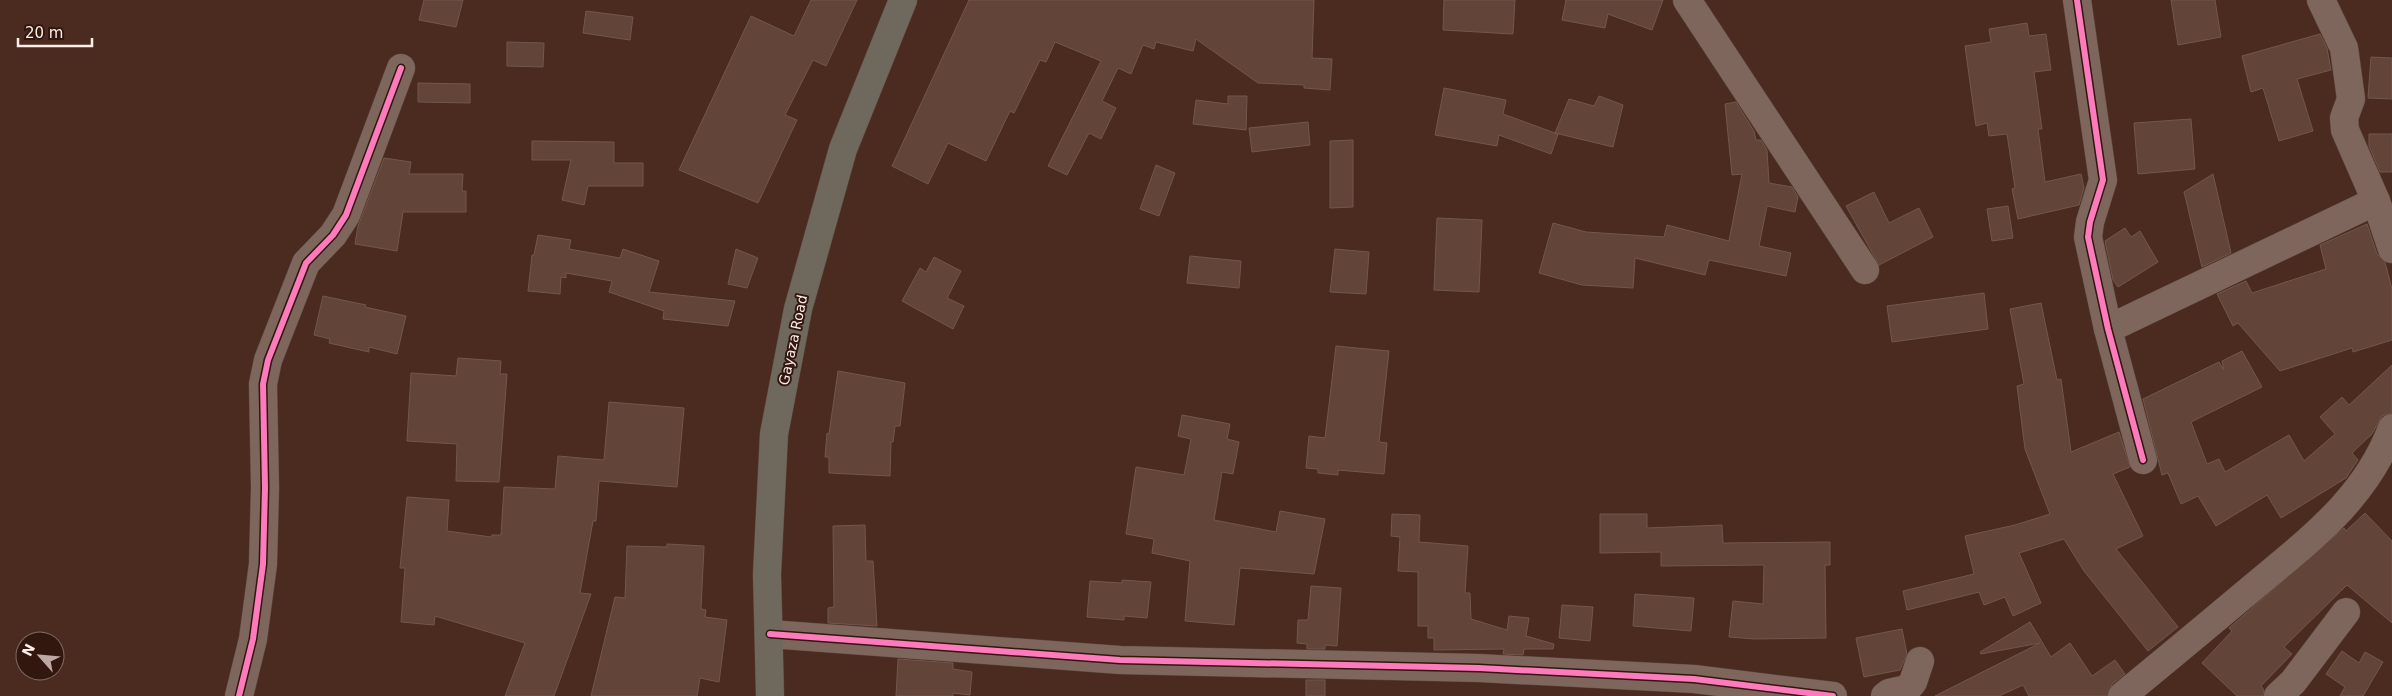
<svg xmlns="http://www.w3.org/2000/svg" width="2392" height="696" font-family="'DejaVu Sans',sans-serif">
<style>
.building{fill:#624438;stroke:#72574d}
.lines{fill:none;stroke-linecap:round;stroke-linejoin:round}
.minor-casing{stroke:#5a463e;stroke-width:29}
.major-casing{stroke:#5a463e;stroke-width:29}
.minor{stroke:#7e665d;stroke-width:28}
.major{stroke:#6f685c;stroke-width:28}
.cycleway-casing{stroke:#31170e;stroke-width:9}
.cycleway{stroke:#fd7abc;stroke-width:6}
.labels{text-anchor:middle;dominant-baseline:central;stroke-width:4;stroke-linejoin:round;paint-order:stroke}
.street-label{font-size:14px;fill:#fcede8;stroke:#31170e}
</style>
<rect width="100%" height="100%" fill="#4b2b1f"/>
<!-- building -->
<g class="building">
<polygon points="424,0 463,0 456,27 419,20"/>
<polygon points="811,0 857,0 826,66 813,60 785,115 797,120 758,203 679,170 751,16 794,36"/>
<polygon points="969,0 1314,0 1312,58 1332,59 1330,90 1304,88 1304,85 1258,83 1196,39 1193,51 1156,42 1154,49 1143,45 1131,74 1118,68 1102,101 1116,108 1101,139 1089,133 1067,175 1048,166 1101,61 1055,42 1046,62 1040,60 1014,113 1010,111 986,161 948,143 928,184 892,166"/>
<polygon points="1444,0 1515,0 1513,34 1443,30"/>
<polygon points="1566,0 1663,0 1652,30 1608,14 1605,28 1562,20"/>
<polygon points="2171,0 2215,0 2221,37 2178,45"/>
<polygon points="586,11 633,17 630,40 583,33"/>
<polygon points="2027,23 2029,36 2046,34 2051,70 2034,72 2042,129 2038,129 2045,182 2081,174 2084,188 2079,205 2018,219 2012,189 2015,188 2007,134 1989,136 1987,123 1976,126 1965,46 1991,42 1989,29"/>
<polygon points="2320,34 2327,48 2331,70 2297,79 2313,131 2279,141 2263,88 2251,92 2242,56"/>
<polygon points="507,42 544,43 543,67 507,66"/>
<polygon points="2371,57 2392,58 2392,99 2368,98"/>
<polygon points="418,83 470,84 470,103 418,102"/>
<polygon points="1444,88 1506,100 1503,114 1555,133 1569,99 1594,106 1599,96 1623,105 1613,147 1555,133 1558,134 1551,154 1499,135 1497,146 1435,135"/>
<polygon points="1228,96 1247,96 1246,130 1193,124 1196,100 1228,104"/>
<polygon points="1736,102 1754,131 1756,140 1761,140 1767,150 1769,183 1792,187 1798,197 1795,212 1767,206 1759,246 1791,253 1786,276 1709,260 1705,275 1635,258 1633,288 1582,285 1539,273 1553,223 1586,232 1664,237 1667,225 1729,241 1742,174 1732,175 1725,104"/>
<polygon points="2191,119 2195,169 2138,174 2134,123"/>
<polygon points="1308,122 1310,145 1252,152 1249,128"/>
<polygon points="2369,134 2392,134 2392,172 2380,172 2369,146"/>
<polygon points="1353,140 1353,207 1330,208 1330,141"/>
<polygon points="532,141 614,142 614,163 643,163 643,186 588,186 584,205 562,200 571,160 532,160"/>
<polygon points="384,158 411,162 409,174 463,174 462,191 466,191 466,212 403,212 397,251 355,244 358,226"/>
<polygon points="1156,165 1175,173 1159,216 1140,209"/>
<polygon points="2213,174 2231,253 2202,267 2184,192"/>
<polygon points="1874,192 1889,223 1919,208 1933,237 1879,265 1846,206"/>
<polygon points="2008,206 2013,238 1992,241 1987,209"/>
<polygon points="1437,218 1482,220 1479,292 1434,290"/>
<polygon points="2367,224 2377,254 2385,262 2392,289 2392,340 2353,352 2352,348 2280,371 2238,323 2233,326 2217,294 2246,281 2252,293 2326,269 2320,245"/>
<polygon points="2125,228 2131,237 2140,231 2158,262 2118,287 2113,280 2105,241"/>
<polygon points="538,235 571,240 569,249 620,258 623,249 659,261 649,292 735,301 728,326 663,319 664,311 609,292 612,281 566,273 566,278 561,277 560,294 528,291 532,255 534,255"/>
<polygon points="736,249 758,258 747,288 728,284"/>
<polygon points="1335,249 1369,252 1366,294 1330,292"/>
<polygon points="1190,256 1241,261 1239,288 1187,283"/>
<polygon points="934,257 961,271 947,298 964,306 953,329 902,301 920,268 926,272"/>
<polygon points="1984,293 1988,329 1892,342 1887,306"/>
<polygon points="323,296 366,305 365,307 406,316 397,354 369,347 369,352 329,343 330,339 314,335"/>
<polygon points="2041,303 2057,380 2061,379 2071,452 2119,432 2130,467 2113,474 2143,536 2116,549 2178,627 2148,651 2084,571 2064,539 2019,553 2041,603 2013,616 2005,597 1984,605 1979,592 1907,610 1903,591 1974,574 1965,536 2015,525 2050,514 2025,449 2017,386 2024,384 2010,309"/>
<polygon points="1336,346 1389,351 1379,442 1387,443 1384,474 1338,470 1338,475 1318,473 1318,469 1306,468 1309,436 1325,438"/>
<polygon points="2242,351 2262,387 2191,422 2207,464 2219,459 2225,472 2289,435 2304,461 2335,434 2320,417 2342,397 2349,405 2392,365 2392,413 2382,416 2372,434 2352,453 2358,460 2346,478 2281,518 2267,495 2216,526 2198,496 2181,504 2168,473 2162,475 2143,399 2219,362 2224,370 2222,361"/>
<polygon points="458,358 501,361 500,374 507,374 499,482 456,481 457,444 407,441 411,373 456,376"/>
<polygon points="838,371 905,383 900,426 895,426 893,442 891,442 890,476 829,473 829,457 825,457 827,433 829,434"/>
<polygon points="609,402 684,408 677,487 599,481 596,521 593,521 580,593 591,594 554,696 505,696 525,643 435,616 434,625 401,622 405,568 400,568 407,497 449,500 447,531 491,537 492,535 501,535 504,487 555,489 558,456 604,460"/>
<polygon points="1182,415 1230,424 1227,439 1239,442 1233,474 1222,472 1214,520 1276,532 1280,511 1325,519 1314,574 1240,568 1234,625 1185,621 1190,561 1152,553 1154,539 1126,534 1136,467 1184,475 1191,439 1178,436"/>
<polygon points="2365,513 2392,541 2392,623 2347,585 2284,647 2292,654 2261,686 2264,690 2263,696 2237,696 2202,663 2232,631 2229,628 2344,528 2346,531"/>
<polygon points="1392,514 1420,515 1419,542 1468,546 1465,593 1470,593 1471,619 1507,630 1509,616 1529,618 1526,636 1554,644 1553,649 1524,649 1523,655 1503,654 1504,649 1434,650 1434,638 1428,638 1428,626 1418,626 1418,572 1398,571 1400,537 1391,536"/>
<polygon points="1600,514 1647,514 1647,528 1722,525 1723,543 1830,542 1830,565 1825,565 1826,638 1755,639 1729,637 1733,601 1763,604 1764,565 1661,566 1661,552 1600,553"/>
<polygon points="865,525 866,561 873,561 877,626 828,623 828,608 834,607 833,526"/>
<polygon points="667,544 704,546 701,609 706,610 705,617 727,620 719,682 700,678 697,696 591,696 615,597 625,598 627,546 667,547"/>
<polygon points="1122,580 1151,582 1147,618 1124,616 1124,620 1087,617 1090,581 1122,583"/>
<polygon points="1311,586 1341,588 1337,646 1325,645 1325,649 1307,649 1307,644 1297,643 1298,620 1308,620"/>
<polygon points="1635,594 1694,598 1691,631 1633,626"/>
<polygon points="1562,605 1593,607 1590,641 1559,638"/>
<polygon points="2030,622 2051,657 2070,643 2092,676 2115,660 2125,674 2112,684 2107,696 2029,696 2023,685 1999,696 1935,696 2040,643 1981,654 1980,652"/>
<polygon points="1902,629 1907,654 1900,670 1864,677 1856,638"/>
<polygon points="2342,651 2359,663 2365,652 2383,662 2363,696 2340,696 2345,687 2326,674"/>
<polygon points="898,659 953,663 953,669 972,672 970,695 953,693 953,696 896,696"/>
<rect x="1306" y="680" width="19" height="16"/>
</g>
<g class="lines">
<defs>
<g id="minor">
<polyline points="1687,0 1865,270"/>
<polyline points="2077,0 2103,180 2090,222 2088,237 2108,329 2143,460"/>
<polyline points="2321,0 2344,48 2351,99 2344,118 2345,130 2376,201 2392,249"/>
<polyline points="2108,329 2376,201"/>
<polyline points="770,634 1120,660 1479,668 1694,679 1833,696"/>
<polyline points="239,696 253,639 263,564 265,488 263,384 268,360 306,263 333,235 346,215 401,68"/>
<polyline points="1885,696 1889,693 1907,689 1913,682 1920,661"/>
<path d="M 2122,696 C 2165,661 2208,625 2251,589 C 2308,541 2365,500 2392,428"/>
<polyline points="2278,696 2293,682 2346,612"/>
</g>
<polyline id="major" points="770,696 767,574 774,434 798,309 843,149 903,0"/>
</defs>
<!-- minor casing -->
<use href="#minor" class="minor-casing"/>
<!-- major casing -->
<use href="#major" class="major-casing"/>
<!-- minor -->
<use href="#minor" class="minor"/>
<!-- major -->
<use href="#major" class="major"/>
<defs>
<g id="cycleway">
<polyline points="2077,0 2103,180 2090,222 2088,237 2108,329 2143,460"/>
<polyline points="770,634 1120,660 1479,668 1694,679 1833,696"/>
<polyline points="239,696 253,639 263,564 265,488 263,384 268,360 306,263 333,235 346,215 401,68"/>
</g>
</defs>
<!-- cycleway casing -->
<use href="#cycleway" class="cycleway-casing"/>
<!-- cycleway -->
<use href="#cycleway" class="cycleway"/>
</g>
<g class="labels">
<!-- street labels -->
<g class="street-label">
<text transform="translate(793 340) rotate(-78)">Gayaza Road</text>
</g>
</g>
<!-- north arrow -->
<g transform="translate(40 656) rotate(297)"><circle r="24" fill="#31170e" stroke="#826d65"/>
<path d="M0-4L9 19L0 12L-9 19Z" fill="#bea9a2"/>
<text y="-8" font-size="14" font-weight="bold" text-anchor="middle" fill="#fcede8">N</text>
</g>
<!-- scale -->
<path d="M18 38v8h74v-8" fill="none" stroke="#fcede8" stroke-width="2.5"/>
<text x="25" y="38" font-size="15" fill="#fcede8" stroke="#31170e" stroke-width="4" paint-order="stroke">20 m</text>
</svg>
